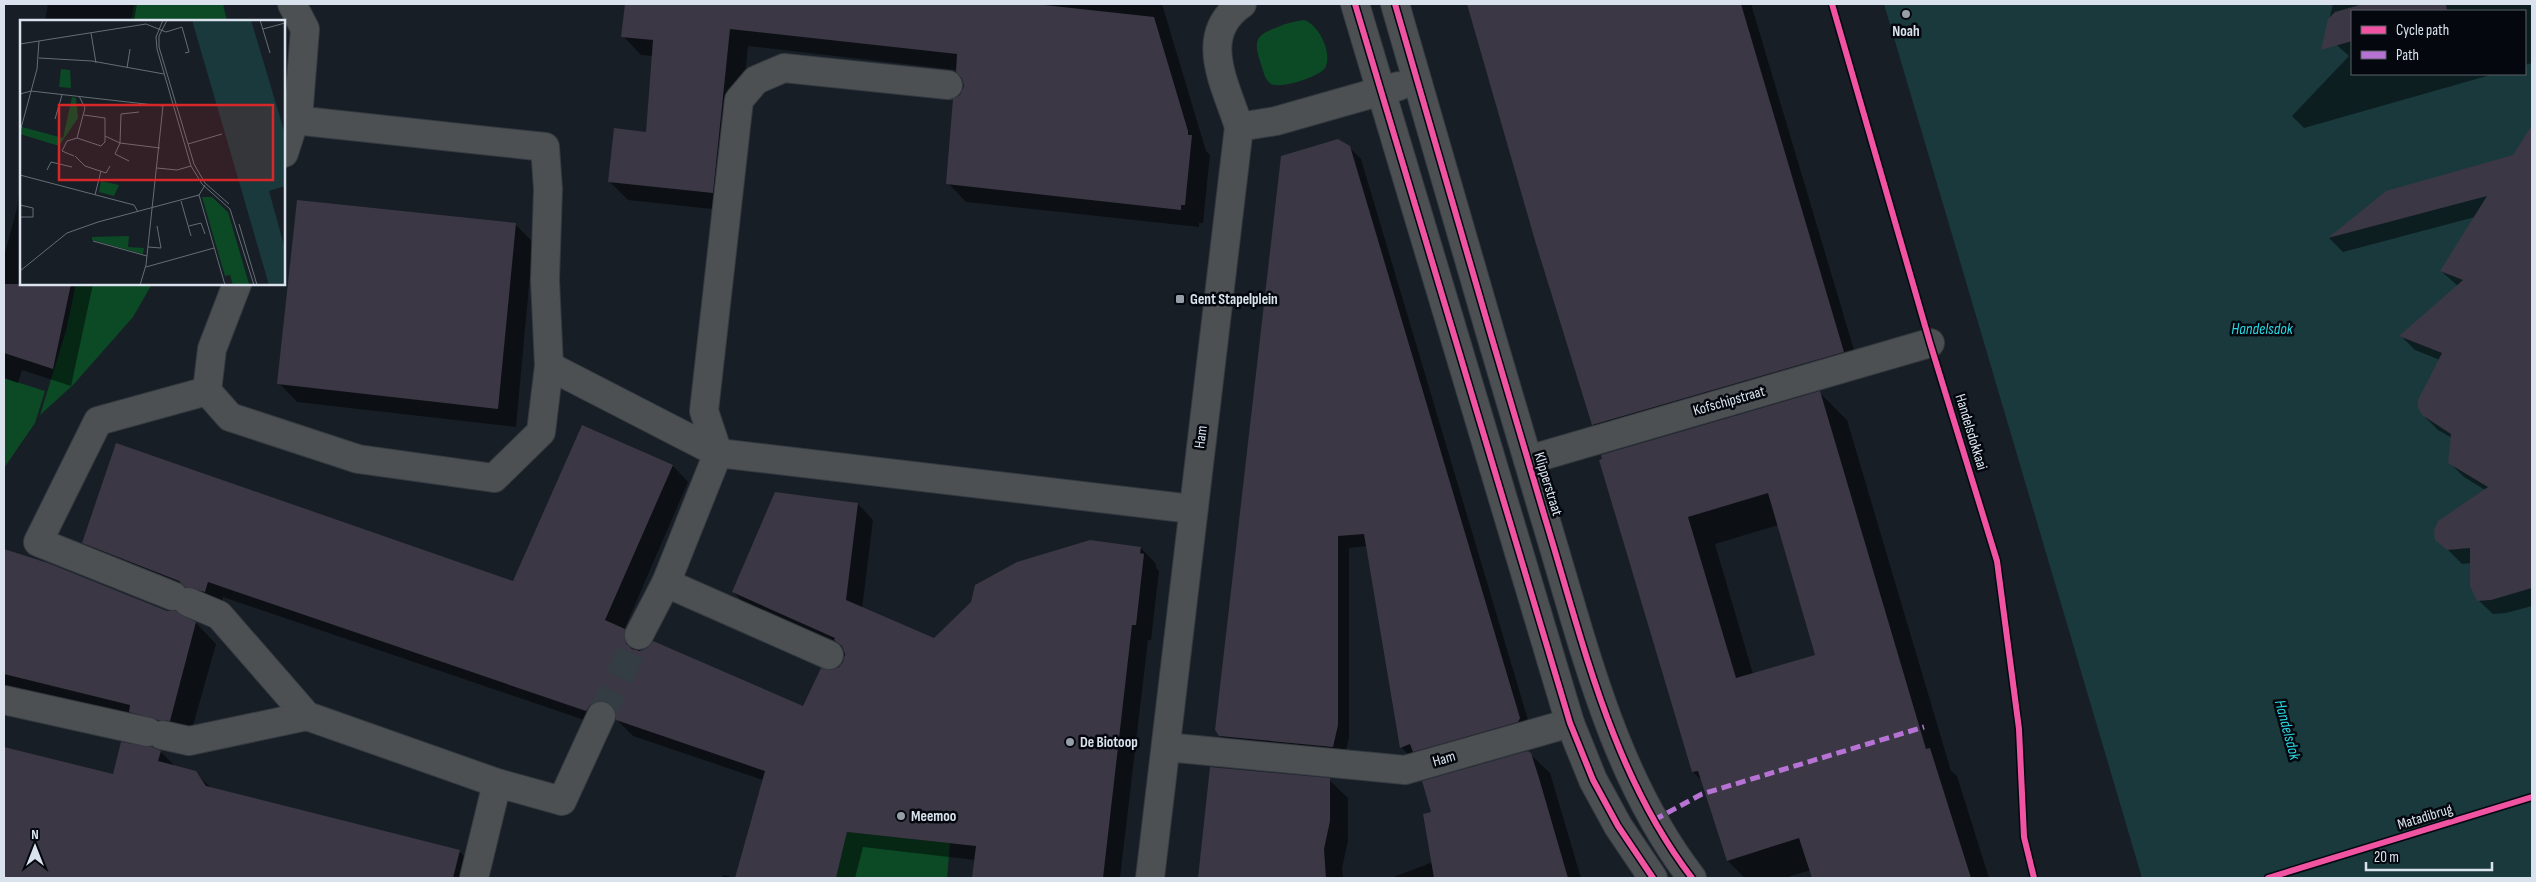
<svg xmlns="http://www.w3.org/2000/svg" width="2536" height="882" font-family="'Sofia Sans Condensed',sans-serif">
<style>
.green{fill:#0b4a25}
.water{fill:#19393c;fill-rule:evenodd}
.shadow{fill:#0007;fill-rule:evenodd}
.building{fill:#3b3745;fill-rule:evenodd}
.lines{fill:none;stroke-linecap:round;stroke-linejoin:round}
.minor-tunnel{stroke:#343c44;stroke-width:28;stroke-dasharray:28 14;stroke-linecap:butt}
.minor-casing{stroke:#343a40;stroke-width:30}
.minor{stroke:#4c5053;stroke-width:28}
.quiet{stroke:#b673d3;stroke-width:5;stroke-dasharray:10 5;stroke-linecap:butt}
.cycleway-casing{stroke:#04080e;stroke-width:9}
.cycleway{stroke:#f153a3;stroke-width:6}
.poi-dot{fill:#969ea7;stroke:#04080e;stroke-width:2}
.labels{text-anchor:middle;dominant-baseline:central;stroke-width:5;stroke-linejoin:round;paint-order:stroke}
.poi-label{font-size:15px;font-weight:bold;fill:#dae3ed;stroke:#04080e;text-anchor:start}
.street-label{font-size:15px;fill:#dae3ed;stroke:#04080e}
.water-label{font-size:16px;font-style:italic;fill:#28dae4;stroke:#04080e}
.inset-road{fill:none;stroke:#656d76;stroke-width:1}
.view{fill:#d62828;fill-opacity:0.15;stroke:#d62828;stroke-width:2.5}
.inset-edge{fill:none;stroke:#dae3ed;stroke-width:2.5}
</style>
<rect width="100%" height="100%" fill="#171e26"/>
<!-- green -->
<g class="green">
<polygon points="134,4 223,4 227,21 131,21"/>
<path d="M 1304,20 C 1319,24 1333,54 1325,68 C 1319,77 1281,89 1271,84 C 1265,80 1263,71 1261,64 C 1253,41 1255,35 1278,27 C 1287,23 1295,21 1304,20 Z"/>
<polygon points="76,284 152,284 133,317 73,385 40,415 66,331"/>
<polygon points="4,378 45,391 35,423 4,468"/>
<polygon points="847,832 950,843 947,878 836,878"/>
</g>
<!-- water -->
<path class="water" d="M 1884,4 L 2532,4 L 2532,878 L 2142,878 ZM 2352,11 L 2525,11 L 2525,74 L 2352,74 Z"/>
<!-- shadow -->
<g class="shadow">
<polygon points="48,4 137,4 134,21 45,21"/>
<polygon points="626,4 1162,4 1206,151 1210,155 1203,223 1199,223 1199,227 966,202 948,183 961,95 965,86 963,78 957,70 748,46 731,211 628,200 610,182 647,133 653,56 641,55 623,36"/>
<polygon points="1468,4 1751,4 1859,367 1609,440 1593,424 1537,244"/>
<polygon points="2333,4 2532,4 2532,63 2525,65 2525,11 2352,11 2352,74 2494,74 2304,128 2292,116 2349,56 2329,38 2327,29"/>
<polygon points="1349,147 1361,159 1531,730 1413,759 1401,747 1367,546 1349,548 1349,738 1344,758 1231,747 1220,736"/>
<polygon points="2532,151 2532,606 2506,613 2493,614 2478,600 2471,563 2462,564 2437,539 2485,490 2464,477 2449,462 2452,438 2438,430 2423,415 2440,360 2415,350 2401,336 2458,286 2441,271 2475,217 2343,252 2329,238 2387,193"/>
<polygon points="21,182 21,284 93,284 71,386 22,370 18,383 4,378 4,257 17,208"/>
<polygon points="515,224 533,242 516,427 297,402 279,383"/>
<path d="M 1820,393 L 1847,420 L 1951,771 L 1957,776 L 1989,878 L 1813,878 L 1811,870 L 1784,878 L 1745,878 L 1728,861 L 1702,781 L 1693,772 L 1601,460 ZM 1778,525 L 1817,656 L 1753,674 L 1715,544 Z"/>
<polygon points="582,426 673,466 688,482 624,630 640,646 640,652 804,708 831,672 839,668 844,662 844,650 749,608 733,592 858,504 873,520 862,609 934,639 1141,548 1156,564 1156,568 1159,571 1151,640 1148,640 1120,878 973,878 975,860 863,847 855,878 722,878 723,875 736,878 763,780 633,736 617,720 616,715 608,718 602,726 223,597 220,607 99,558 83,542 514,582"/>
<polygon points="4,551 47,564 167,612 175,613 196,623 216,644 189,740 4,688"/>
<polygon points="4,748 114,776 161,752 176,767 195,772 212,789 459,851 477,869 475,878 4,878"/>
<polygon points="1530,754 1550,773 1581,878 1391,878 1433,862 1433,813"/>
<polygon points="1211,768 1329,780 1348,798 1348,841 1342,868 1343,878 1199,878"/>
</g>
<!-- building -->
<g class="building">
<polygon points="625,4 1035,4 1154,17 1188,131 1188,135 1192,135 1185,205 1181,205 1181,210 946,184 953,99 960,95 964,86 962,78 956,72 957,54 730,29 713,193 608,182 614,128 646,132 653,40 621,37"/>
<polygon points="1467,4 1741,4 1844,352 1592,425 1536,244"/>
<polygon points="2363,4 2446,4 2447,11 2352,11 2352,41 2321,50 2328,19 2335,12"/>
<polygon points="2532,125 2532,588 2491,600 2477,601 2470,586 2470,548 2447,550 2435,540 2434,530 2438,521 2488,487 2448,463 2451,434 2422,415 2418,408 2418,400 2442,353 2399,336 2463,280 2440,271 2487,196 2328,238 2386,191 2513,155"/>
<polygon points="1338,139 1350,146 1520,718 1518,722 1413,752 1410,744 1400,748 1364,534 1338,536 1338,725 1333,747 1219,736 1215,730 1281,156"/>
<polygon points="297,200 516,223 498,409 277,384"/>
<polygon points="4,284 71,284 53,369 4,353"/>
<path d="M 1820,391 L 1926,749 L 1930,748 L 1971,878 L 1812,878 L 1799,838 L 1727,861 L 1698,771 L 1692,772 L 1599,460 L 1602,459 L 1601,455 ZM 1768,493 L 1815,655 L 1736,678 L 1688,517 Z"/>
<polygon points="582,425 673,465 605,620 625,629 626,643 632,649 640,651 647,648 653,641 803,706 821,668 831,670 839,667 843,662 845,654 842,646 834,640 835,638 732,592 775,492 858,503 846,600 934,638 971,602 975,585 1017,562 1090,540 1141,547 1140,553 1144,554 1136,625 1132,625 1103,878 972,878 976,846 847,832 836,878 735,878 765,771 616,720 614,707 607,702 599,701 592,703 586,711 208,582 205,592 185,587 179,581 82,543 116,443 513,581"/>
<polygon points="4,549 48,563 167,611 176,611 196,622 170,721 158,720 129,712 130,705 4,674"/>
<polygon points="121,742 152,747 161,751 158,761 196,771 206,786 460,850 453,878 4,878 4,747 113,774"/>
<polygon points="1528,751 1531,753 1539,778 1568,878 1434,878 1423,814 1431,812 1422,781"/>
<polygon points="1210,767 1330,778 1330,821 1324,849 1326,878 1198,878"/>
</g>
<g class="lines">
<!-- minor-tunnel -->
<polyline class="minor-tunnel" points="601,716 639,635"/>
<defs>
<g id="minor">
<polyline points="1355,4 1570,723 1593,780 1618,826 1653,878"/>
<path d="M 1395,4 C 1444,175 1494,347 1545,518 C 1583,642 1612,774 1692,878"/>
<polyline points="1239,127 1276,121 1399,86"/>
<polyline points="284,153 299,106 305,29 292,4"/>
<polyline points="237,284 212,349 207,391 230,417 358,459 494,478 541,432 549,366 545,280 548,189 545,147 294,120"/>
<polyline points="549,366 718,453 1192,509"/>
<polyline points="1528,460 1930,343"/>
<polyline points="173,596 38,542 98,421 207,391"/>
<polyline points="188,602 219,615 307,716 497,783 562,801 601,716"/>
<polyline points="639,635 666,583"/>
<polyline points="829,655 666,583 718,453 704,411 739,100 756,80 784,68 948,85"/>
<polyline points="4,700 148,732"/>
<polyline points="162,735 189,741 307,716"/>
<polyline points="1166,747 1405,770 1570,723"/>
<polyline points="474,878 497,783"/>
<path d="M 1150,878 L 1239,127 C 1226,85 1196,35 1242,4"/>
</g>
</defs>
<!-- minor casing -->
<use href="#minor" class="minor-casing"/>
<!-- minor -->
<use href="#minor" class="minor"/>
<!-- quiet -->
<polyline class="quiet" points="1654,820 1702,794 1924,727"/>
<defs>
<g id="cycleway">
<polyline points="1355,4 1570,723 1593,780 1618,826 1653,878"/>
<path d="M 1395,4 C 1444,175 1494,347 1545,518 C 1583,642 1612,774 1692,878"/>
<polyline points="1832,4 1930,343 1997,561 2019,729 2024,837 2034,878"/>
<polyline points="2268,878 2532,797"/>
</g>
</defs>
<!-- cycleway casing -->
<use href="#cycleway" class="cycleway-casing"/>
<!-- cycleway -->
<use href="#cycleway" class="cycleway"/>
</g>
<!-- markers -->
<g class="poi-dot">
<circle cx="1906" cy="14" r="5"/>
<rect x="1175" y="294" width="10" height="10" rx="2.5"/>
<circle cx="1070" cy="742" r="5"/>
<circle cx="901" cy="816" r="5"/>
</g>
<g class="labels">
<!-- poi labels -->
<g class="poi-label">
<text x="1906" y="31" text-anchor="middle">Noah</text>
<text x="1190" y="299">Gent Stapelplein</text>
<text x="1080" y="742">De Biotoop</text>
<text x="911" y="816">Meemoo</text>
</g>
<!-- street labels -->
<g class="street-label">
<text transform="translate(1729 401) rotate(-16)">Kofschipstraat</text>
<text transform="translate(1971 432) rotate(73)">Handelsdokkaai</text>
<text transform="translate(1201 437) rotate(-83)">Ham</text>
<text transform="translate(1548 484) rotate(73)">Klipperstraat</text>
<text transform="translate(1444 759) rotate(-16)">Ham</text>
<text transform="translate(2425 817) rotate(-17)">Matadibrug</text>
</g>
<!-- water labels -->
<g class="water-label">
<text x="2262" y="329">Handelsdok</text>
<text transform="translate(2287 730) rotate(75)">Handelsdok</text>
</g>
</g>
<!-- overview -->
<g transform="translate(20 20)">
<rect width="265" height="265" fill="#171e26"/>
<path d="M 41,49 L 50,50 L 51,68 L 39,67 ZM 52,77 L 56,78 L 58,98 L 39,126 L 0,114 L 2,107 L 43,118 ZM 81,161 L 99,165 L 94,176 L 79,172 ZM 182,177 L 192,177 L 208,192 L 229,264 L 213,265 L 210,255 L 205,256 ZM 109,216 L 108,227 L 124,228 L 123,234 L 72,220 L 72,217 Z" fill="#0b4a25"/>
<path d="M 172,0 L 231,0 L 265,114 L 265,166 L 249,171 L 265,229 L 265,265 L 249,265 Z" fill="#19393c"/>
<path class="inset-road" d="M 143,0 L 136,17 L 137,29 L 171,146 L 182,164 L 210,189 L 234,265M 147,0 L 139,16 L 139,27 L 174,144 L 185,163 L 209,184M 240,0 L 250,33M 243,9 L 265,3M 71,13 L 76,43M 0,24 L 126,4 L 146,12 L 162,7 L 169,32 L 165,33M 19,38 L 72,41 L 144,54M 107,48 L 110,29M 0,74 L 11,71 L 143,86M 59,76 L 65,88 L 57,118 L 81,126 L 85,122 L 85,98 L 64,95M 35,99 L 42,75M 0,112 L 17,49 L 19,21M 85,116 L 100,123 L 140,128M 168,124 L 202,114M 54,136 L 42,131 L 47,121 L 57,118M 55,136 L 65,146 L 86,153 L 90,146M 109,141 L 95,134 L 100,123 L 101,94 L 119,92M 137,148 L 157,150 L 171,146M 27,150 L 31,142 L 52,147M 0,155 L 114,185 L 118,192M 75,175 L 81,151M 179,175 L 205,265M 161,181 L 171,216M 0,185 L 13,188 L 13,197 L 0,197M 219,204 L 237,265M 169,206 L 181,203 L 185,214M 73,221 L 127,236M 128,227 L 141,228 L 137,206M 126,247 L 194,228M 0,251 L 47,213 L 78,202 L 179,175 L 185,165M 120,265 L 126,245 L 143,86"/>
<path class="view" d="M 39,85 L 253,85 L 253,160 L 39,160 Z"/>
<rect width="265" height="265" class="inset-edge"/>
</g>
<!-- border -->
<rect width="2536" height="882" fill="none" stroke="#dae3ed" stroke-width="10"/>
<!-- legend -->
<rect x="2351" y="10" width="175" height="65" fill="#04080e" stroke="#5a6067"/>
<rect x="2361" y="26" width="25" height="8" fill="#f153a3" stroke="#5a6067"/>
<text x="2396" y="35" font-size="15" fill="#dae3ed">Cycle path</text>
<rect x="2361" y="51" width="25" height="8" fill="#b673d3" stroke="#5a6067"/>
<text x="2396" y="60" font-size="15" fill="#dae3ed">Path</text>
<!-- north arrow -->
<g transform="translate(35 847)" stroke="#04080e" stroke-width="4" paint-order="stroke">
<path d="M0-4L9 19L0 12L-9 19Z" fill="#dae3ed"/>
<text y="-8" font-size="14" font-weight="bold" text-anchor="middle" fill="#dae3ed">N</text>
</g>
<!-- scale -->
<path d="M2366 862v8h126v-8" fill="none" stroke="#dae3ed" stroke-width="2.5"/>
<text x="2374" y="862" font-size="15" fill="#dae3ed" stroke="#04080e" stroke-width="4" paint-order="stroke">20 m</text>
</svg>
